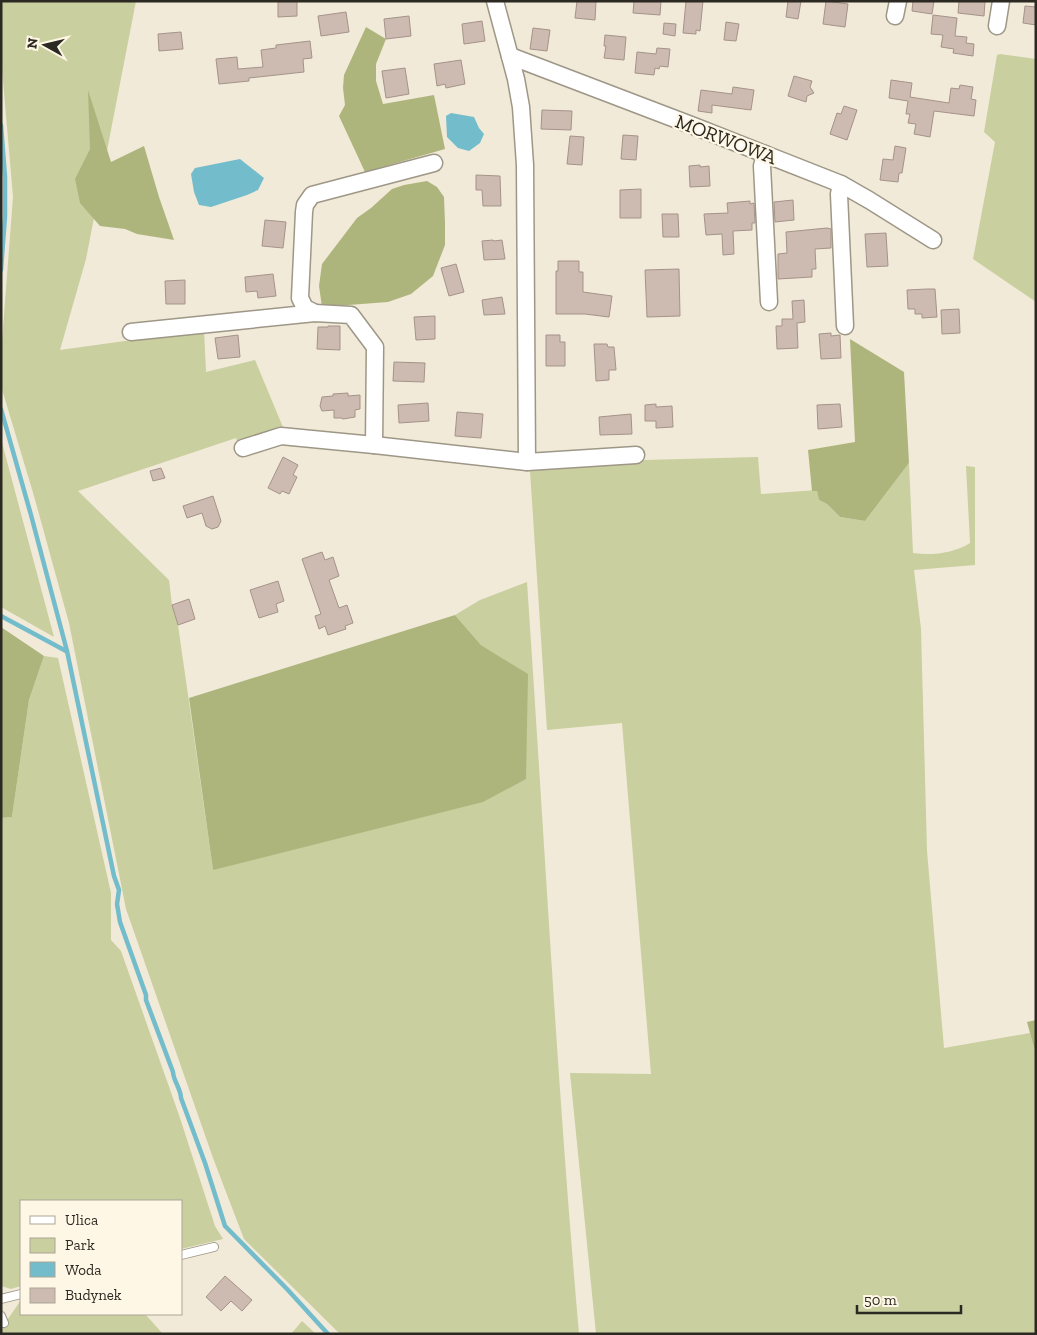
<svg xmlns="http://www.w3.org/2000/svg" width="1037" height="1335" font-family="'Zilla Slab',serif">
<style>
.green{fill:#c9cf9f}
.forest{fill:#aeb57c}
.water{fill:#72bccc}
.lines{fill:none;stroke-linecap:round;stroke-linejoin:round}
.stream{stroke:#72bccc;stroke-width:4.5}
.building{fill:#cdbbb1;stroke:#a5938a}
.lane-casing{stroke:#9e9787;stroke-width:10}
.street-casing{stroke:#9e9787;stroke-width:19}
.lane{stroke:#fff;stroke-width:8}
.street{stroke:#fff;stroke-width:16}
.labels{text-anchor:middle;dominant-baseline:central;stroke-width:4.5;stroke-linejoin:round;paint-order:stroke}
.street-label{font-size:20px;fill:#2c2923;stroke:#fff7e5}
</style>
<rect width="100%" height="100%" fill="#f1ead8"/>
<!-- green -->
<g class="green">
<path d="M 2,1 L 136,1 L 86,259 L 60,350 L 204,330 L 206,372 L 255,360 L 285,432 L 238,444 L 236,438 L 78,491 L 169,580 L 172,605 L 178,625 L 213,870 L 528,675 L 481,645 L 455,615 L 480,600 L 527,582 C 544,832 557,1083 579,1334 L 340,1334 L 244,1239 L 213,1158 L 126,909 L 69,623 L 34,496 L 1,386 L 1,354 L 13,197 L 2,69 Z"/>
<polygon points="1000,54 1036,59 1036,302 973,259 995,142 984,132 997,55"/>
<polygon points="1,439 54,637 1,607"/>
<path d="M 758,457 L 761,494 L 817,490 L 819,500 L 827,504 L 840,517 L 865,521 L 909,463 L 913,553 C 932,556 954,553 970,543 L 966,466 L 975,467 L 975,565 L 914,570 L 921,629 L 927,851 L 944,1048 L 1030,1033 L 1036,1055 L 1036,1334 L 596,1334 L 570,1073 L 651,1074 L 622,723 L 547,730 L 530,471 L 644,460 Z"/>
<polygon points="44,656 58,658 111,893 111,940 121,951 179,1115 215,1226 223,1239 181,1249 181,1201 21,1201 21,1286 11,1289 1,1286 1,818 12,817 29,700"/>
<polygon points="21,1300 21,1314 145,1314 163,1334 1,1334 1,1329"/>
<polygon points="302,1321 316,1334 291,1334"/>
</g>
<!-- forest -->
<g class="forest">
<polygon points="366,27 386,39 376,64 376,81 383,104 434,95 445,149 365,172 339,116 345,105 343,88 344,75"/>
<polygon points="88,90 111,162 144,146 159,197 174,240 137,234 125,229 100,226 80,203 75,179 90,149"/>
<polygon points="427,181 437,187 444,197 445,223 445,245 433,276 411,294 388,302 322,307 319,286 322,264 357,218 371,208 392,189 404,185"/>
<polygon points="850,339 904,372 909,463 865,521 840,517 827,504 819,500 817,491 812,491 808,450 855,442"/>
<polygon points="455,615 481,645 528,674 526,779 483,802 213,870 189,698"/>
<polygon points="1,627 44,656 29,700 12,817 1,818"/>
<polygon points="1036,1020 1036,1055 1027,1022"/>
</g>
<!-- water -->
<g class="water">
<polygon points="451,113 474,117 479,128 484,134 480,143 469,151 458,148 447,137 446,116"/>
<polygon points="240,159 264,178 258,190 247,195 211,207 199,205 194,192 191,174 195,168"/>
</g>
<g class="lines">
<!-- stream -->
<g class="stream">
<polyline points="1,125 5,177 5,216 1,270"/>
<path d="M 1,409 L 31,515 L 67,651 L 114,876 L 119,890 L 117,904 L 120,922 L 146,995 L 146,1000 L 173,1072 C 173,1080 181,1089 181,1098 L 205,1163 L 225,1226 L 287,1289 L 328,1334"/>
<polyline points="1,616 66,651"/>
</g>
</g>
<!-- building -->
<g class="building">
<polygon points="278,1 297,1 297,16 278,17"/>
<polygon points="577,1 596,1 595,20 575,18"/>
<polygon points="634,1 661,1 660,15 633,13"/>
<polygon points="686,1 703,1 700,31 696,30 696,34 683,33"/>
<polygon points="788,1 801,1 798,19 786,17"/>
<polygon points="826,1 848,4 845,27 823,24"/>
<polygon points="913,1 934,1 932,14 912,11"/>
<polygon points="959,1 985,1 984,16 958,13"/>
<polygon points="1025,6 1036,7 1036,25 1023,23"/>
<polygon points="346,12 349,32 321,36 318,16"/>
<polygon points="933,15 957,18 955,36 967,37 966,43 974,44 973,56 953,53 954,49 941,47 943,35 931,34"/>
<polygon points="409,16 411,36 386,39 384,19"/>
<polygon points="482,21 485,41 464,44 462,24"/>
<polygon points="726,22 739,24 736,41 724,40"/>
<polygon points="664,23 676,24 675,36 663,34"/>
<polygon points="533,28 550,30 547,51 530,49"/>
<polygon points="181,32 183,49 159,51 158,34"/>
<polygon points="605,35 626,37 624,60 604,58 606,46 604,46"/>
<polygon points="310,41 312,58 303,59 304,72 249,78 249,81 219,84 216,59 237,57 238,69 263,67 261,50 276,48 276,45"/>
<polygon points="657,48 670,49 668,67 660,66 659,69 655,68 654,75 635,73 637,52 656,54"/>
<polygon points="461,60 465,84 446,88 445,84 437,86 434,64"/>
<polygon points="405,68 409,94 386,98 382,71"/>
<polygon points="794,76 812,81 810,87 814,93 807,96 806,102 788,96"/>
<polygon points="891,80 912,83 910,97 949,103 951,88 959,89 960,85 973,87 971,99 976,100 974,116 934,111 930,137 914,134 916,124 908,123 910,114 906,114 908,101 889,98"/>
<polygon points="733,87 754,90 751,110 712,105 712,113 698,111 701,90 732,94"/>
<polygon points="844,106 857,110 847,140 830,134 837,113 841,114"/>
<polygon points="542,110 572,111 571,130 541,129"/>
<polygon points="623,135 638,136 636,160 621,159"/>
<polygon points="570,136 584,137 582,165 567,164"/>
<polygon points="895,146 906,148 902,173 899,173 898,182 880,180 883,159 893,160"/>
<polygon points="700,165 700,167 709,166 710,186 690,187 689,166"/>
<polygon points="476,175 500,176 501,206 483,206 482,190 476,190"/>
<polygon points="641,189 641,218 620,218 620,190"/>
<polygon points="793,200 794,220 775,222 774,202"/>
<polygon points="750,201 750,204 754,203 755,223 752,223 752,230 733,231 734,254 723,255 722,234 706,235 704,214 728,213 727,203"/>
<polygon points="662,214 678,214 679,237 663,237"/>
<polygon points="265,220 286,222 283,248 262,246"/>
<polygon points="827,228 831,229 831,248 815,249 816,269 812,269 812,277 778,279 778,254 787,253 786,232"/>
<polygon points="886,233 888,266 867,267 865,234"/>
<polygon points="493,240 494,241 502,240 505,259 484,260 482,241"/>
<polygon points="558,261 579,261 579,272 583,272 583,292 612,296 609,317 585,314 556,314 556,271 558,271"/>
<polygon points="456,264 464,292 449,296 441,268"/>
<polygon points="679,269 680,316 647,317 645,270"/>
<polygon points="273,274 276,296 258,298 257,291 246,292 245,277"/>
<polygon points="185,280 185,304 166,304 165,281"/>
<polygon points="927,289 935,289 937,317 922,318 922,314 915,314 915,309 908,309 907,290"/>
<polygon points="502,297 505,314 484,315 482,300"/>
<polygon points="804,300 805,322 797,323 798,348 777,349 776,326 782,326 782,319 793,319 792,301"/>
<polygon points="959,309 960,333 942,334 941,310"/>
<polygon points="435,316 435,339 416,340 414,317"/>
<polygon points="328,326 340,326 340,350 317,349 318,327 328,327"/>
<polygon points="831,333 831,336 840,335 841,358 821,359 819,334"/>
<polygon points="238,335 240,357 218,359 215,338"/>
<polygon points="546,335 560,335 560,342 565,342 565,366 546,366"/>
<polygon points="594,344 607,344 608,347 614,347 616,370 609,370 609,380 596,381"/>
<polygon points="394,362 425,363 424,382 393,381"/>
<polygon points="348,393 348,396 360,395 360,409 355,410 355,417 343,419 341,418 334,418 334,410 322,411 320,406 322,397 333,396 333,394"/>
<polygon points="428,403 429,421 399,423 398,405"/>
<polygon points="656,404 656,407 672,406 673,427 656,428 656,421 645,421 645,405"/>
<polygon points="840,404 842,427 818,429 817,405"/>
<polygon points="457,412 483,414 481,438 455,436"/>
<polygon points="631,414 632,434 600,435 599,417"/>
<polygon points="283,457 298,465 293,475 297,477 289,494 282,491 280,494 268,488"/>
<polygon points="161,468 165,478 153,481 150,471"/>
<polygon points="213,496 221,521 218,527 212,529 206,526 202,513 187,518 183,506"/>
<polygon points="322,552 325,560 333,557 339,576 329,580 339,608 347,605 353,623 345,626 346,629 328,635 325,626 319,629 315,616 321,614 302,559"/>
<polygon points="278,581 284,601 276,604 278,612 259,618 250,590"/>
<polygon points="189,599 195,619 178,625 172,605"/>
<polygon points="225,1276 252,1300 242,1311 231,1301 221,1311 206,1297"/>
</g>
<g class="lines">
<defs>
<g id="lane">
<polyline points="181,1255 214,1247"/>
<polyline points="1,1299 21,1294"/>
<polyline points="1,1316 4,1323 1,1323"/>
</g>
<g id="street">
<polyline points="495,1 516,79 521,107 525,165 527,462"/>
<polyline points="895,16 898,1"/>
<polyline points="997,26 1001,1"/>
<polyline points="510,56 691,125 841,184 869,200 933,240"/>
<polyline points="765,154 762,166 769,302"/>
<polyline points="841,184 839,194 845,326"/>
<polyline points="315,313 305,308 300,298 304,212 305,205 312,195 434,163"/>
<polyline points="131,332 315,313 351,315 375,347 374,445"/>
<polyline points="243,448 281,436 374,445 527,462 636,455"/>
</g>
</defs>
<!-- lane casing -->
<use href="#lane" class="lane-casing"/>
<!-- street casing -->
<use href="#street" class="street-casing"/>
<!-- lane -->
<use href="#lane" class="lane"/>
<!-- street -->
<use href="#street" class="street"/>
</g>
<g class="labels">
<!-- street labels -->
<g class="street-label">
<text transform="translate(726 139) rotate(21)">MORWOWA</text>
</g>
</g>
<!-- border -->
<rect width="1037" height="1335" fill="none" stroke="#2c2923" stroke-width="5"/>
<!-- legend -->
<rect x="20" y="1200" width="162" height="115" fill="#fff7e5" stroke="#aba597"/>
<rect x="30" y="1216" width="25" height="8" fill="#ffffff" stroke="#aba597"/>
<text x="65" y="1225" font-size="15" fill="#2c2923">Ulica</text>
<rect x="30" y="1238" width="25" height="15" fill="#c9cf9f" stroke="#aba597"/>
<text x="65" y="1250" font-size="15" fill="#2c2923">Park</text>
<rect x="30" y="1262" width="25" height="15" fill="#72bccc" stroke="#aba597"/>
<text x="65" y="1275" font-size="15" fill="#2c2923">Woda</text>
<rect x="30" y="1288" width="25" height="15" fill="#cdbbb1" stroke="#aba597"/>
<text x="65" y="1300" font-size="15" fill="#2c2923">Budynek</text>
<!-- north arrow -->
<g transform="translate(45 45) rotate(278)" stroke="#fff7e5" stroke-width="4" paint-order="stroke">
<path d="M0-4L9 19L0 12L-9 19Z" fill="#2c2923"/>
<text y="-8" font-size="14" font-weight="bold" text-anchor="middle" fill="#2c2923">N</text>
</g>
<!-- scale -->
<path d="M857 1305v8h104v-8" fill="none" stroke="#2c2923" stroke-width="2.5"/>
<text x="864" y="1305" font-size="15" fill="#2c2923" stroke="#fff7e5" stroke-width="4" paint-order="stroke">50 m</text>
</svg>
